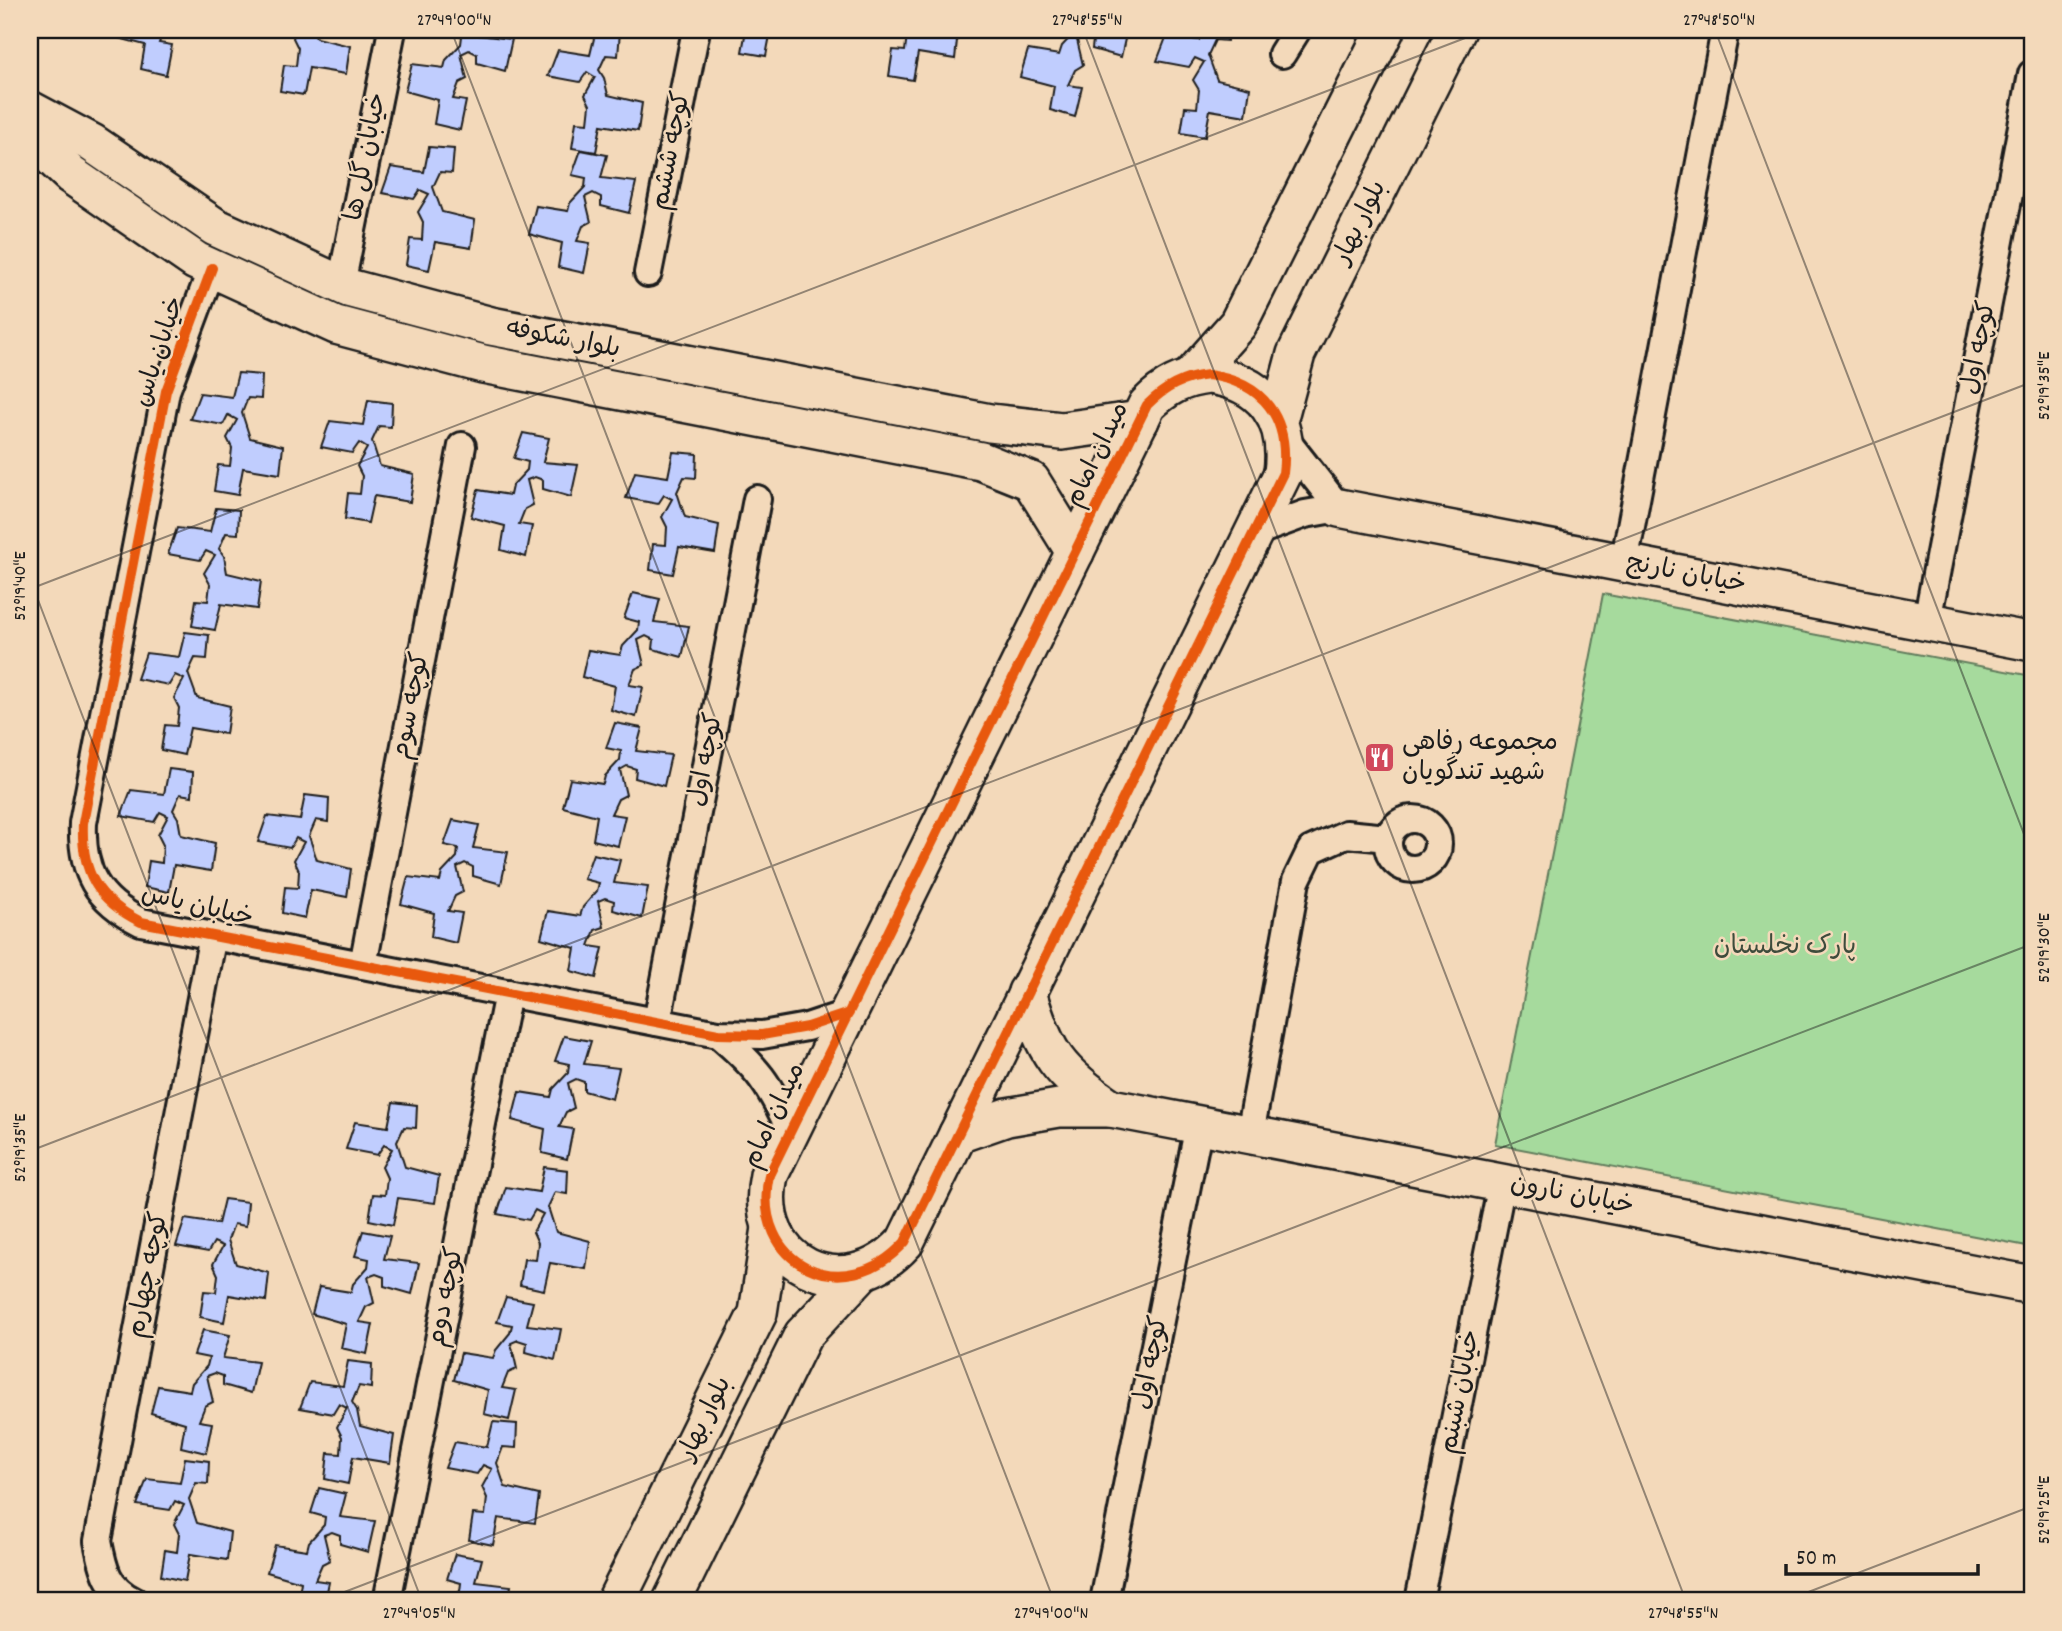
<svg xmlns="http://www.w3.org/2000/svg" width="2062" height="1631" font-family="Dekko,'Playpen Sans Arabic',sans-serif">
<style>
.green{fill:#a6da9d;stroke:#617b5c;stroke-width:2}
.building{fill:#c0cdfe;stroke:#1c1c1c;stroke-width:2}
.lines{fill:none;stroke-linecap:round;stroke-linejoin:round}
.street-casing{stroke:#1c1c1c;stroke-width:32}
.secondary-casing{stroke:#1c1c1c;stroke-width:42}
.street{stroke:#f3d9ba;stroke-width:26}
.secondary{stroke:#f3d9ba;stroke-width:37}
.cycleway-casing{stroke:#f3d9ba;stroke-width:15}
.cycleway{stroke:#e8590c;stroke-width:10}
.ticks{fill:none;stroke:#1c1c1c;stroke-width:2;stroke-opacity:0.45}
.labels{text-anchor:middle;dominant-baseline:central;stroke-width:5;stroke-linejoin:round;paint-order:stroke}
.street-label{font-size:26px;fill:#1c1c1c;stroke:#f3d9ba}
.poi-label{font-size:26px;fill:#1c1c1c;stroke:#f3d9ba;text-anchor:start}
.park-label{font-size:26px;fill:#3e4c3c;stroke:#f3d9ba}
.neatline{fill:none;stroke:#1c1c1c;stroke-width:2.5}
.ticks-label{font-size:18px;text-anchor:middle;fill:#1c1c1c}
</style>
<rect width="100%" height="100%" fill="#f3d9ba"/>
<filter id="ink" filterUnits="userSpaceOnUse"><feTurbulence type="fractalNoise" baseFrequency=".0143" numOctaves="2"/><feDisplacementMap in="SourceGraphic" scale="14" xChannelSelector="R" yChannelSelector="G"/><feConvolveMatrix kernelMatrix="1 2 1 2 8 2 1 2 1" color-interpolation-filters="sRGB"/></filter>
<g filter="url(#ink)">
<!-- green -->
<polygon class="green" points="1603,594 2032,676 2032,1247 1495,1144"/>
<!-- building -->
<g class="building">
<polygon points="113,30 164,30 159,43 172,45 166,75 141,69 145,45 111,36"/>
<polygon points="296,30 314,30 316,38 350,46 346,74 309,68 304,95 280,91 284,65 296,66 298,48 293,38"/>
<polygon points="448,30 479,30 477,35 512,39 505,71 477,63 477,54 469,50 461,54 467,79 459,83 453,99 466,101 460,130 434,124 438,100 405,91 412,64 444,68 446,60 461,44 462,36 448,32"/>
<polygon points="596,30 620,32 618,56 606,55 599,70 604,78 608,95 642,103 638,131 601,125 596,152 572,148 576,122 588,123 590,105 585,95 595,77 587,72 580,82 548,76 558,50 590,55"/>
<polygon points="746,30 809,30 808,35 771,30 766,56 742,52"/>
<polygon points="905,30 958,31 955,59 918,53 913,80 889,76 893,50 905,51 907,34"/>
<polygon points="1077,30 1127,30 1121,57 1092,49 1093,40 1085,37 1077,40 1083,65 1075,70 1068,85 1082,87 1075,117 1050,110 1054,86 1020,77 1028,50 1059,55 1062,46"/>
<polygon points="1201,30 1228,30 1227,41 1215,40 1208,55 1217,80 1250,88 1246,116 1210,110 1205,137 1181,133 1185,107 1197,108 1199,90 1193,80 1204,62 1195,58 1189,67 1157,61 1167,35 1199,40"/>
<polygon points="429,147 454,149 452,173 440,172 433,187 442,212 475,220 471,248 435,242 429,270 406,265 410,239 422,240 423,222 418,212 429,194 420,190 414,199 382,193 391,167 424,172"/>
<polygon points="581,150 607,155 601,178 636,182 629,213 601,206 601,197 593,193 585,197 591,222 583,226 577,241 590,243 584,273 558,267 562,243 529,234 536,206 568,211 570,203 585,187 586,178 572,175"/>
<polygon points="238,373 262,375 261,399 248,398 242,413 250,438 283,446 280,474 243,468 238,495 214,491 218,465 230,466 232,448 227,438 237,420 228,415 223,425 190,419 200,393 232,397"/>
<polygon points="368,400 392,403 391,427 379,426 372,441 380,466 414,474 410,502 374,496 368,523 345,519 348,493 360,494 362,476 357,466 367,448 359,443 352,453 321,447 330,421 363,425"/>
<polygon points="523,433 549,438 543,462 578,465 571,497 543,489 543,480 535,477 527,480 533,505 525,509 519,524 532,526 526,557 501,550 505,526 471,517 478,490 510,495 512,486 527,470 528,462 514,458"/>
<polygon points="673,452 697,454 696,478 684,477 677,492 685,517 719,525 715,553 679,547 673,574 650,570 653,544 666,545 667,527 662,517 672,499 664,495 658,504 626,498 635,472 668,477"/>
<polygon points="216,508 239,510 238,534 226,533 219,549 224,556 227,573 261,581 257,609 221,604 215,630 192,626 196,600 208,601 210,584 204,573 215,555 206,551 200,560 168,554 177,528 210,532"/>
<polygon points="633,593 660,599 654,622 689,626 682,657 653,649 654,640 646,636 638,640 644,665 635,669 629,685 643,687 636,717 611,710 615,686 582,677 588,650 620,655 623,646 638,630 639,622 624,618"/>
<polygon points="185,632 209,635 207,659 195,658 188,673 197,698 230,706 226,734 190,728 184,755 161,750 165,725 177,726 179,708 174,698 184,679 175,675 169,685 137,679 146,653 179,657"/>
<polygon points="615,723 642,728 636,751 671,755 664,786 635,778 636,769 627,766 620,770 626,795 618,799 611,814 625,816 618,846 593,840 597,816 563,807 570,779 603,784 605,776 620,760 621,751 606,748"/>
<polygon points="169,769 193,772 192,796 180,794 173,810 178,818 181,835 215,843 211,871 174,865 169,892 145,887 149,861 162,863 163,845 158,835 168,816 160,812 154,822 121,816 131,790 164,794"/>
<polygon points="305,795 329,798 328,822 316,820 309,836 317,860 351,869 347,897 311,890 305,918 282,913 285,887 298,888 299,871 294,860 304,842 296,838 290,848 258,842 267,816 300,820"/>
<polygon points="453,820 479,825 473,848 508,852 501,884 473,876 473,867 465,863 457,867 463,892 455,896 448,911 462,913 456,943 431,937 434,913 401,904 408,877 440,881 442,873 457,857 458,848 444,845"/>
<polygon points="593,854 620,860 614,883 648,887 642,918 613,910 614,901 605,898 598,901 604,927 595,930 589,946 603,948 596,978 571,971 575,948 541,938 548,911 580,916 583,907 597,891 599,883 584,879"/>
<polygon points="564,1036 591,1041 584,1064 619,1068 612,1099 584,1091 584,1082 576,1079 568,1083 574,1108 566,1112 559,1127 573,1129 567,1159 542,1153 545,1129 512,1120 519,1092 551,1097 553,1089 568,1073 569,1064 555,1061"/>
<polygon points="393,1102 417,1105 416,1128 404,1127 397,1142 405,1167 439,1176 435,1203 398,1198 393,1225 369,1220 373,1194 385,1195 387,1178 382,1167 392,1149 384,1145 377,1155 346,1149 355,1122 388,1127"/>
<polygon points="544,1167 568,1170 567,1194 555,1192 548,1207 556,1232 590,1241 586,1269 550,1263 544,1290 520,1285 524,1259 536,1260 538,1243 533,1232 543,1214 535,1210 529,1220 497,1214 506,1187 539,1192"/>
<polygon points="224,1199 248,1202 246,1226 234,1224 228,1240 236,1264 269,1273 266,1301 229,1295 224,1322 200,1317 204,1291 216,1292 218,1275 213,1264 223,1246 214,1242 208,1252 176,1246 185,1219 218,1224"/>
<polygon points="363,1231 390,1236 384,1259 419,1263 412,1294 384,1286 384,1277 376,1274 368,1277 374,1303 366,1307 359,1322 373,1324 367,1354 341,1348 346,1324 312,1314 319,1287 351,1292 353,1284 368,1267 369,1259 355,1256"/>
<polygon points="506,1297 533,1302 527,1325 561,1329 555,1360 526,1352 527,1343 518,1340 511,1343 517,1369 508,1373 502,1388 516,1390 509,1420 484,1414 488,1390 454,1380 461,1353 493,1358 496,1350 510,1333 512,1325 497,1322"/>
<polygon points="203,1330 230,1335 223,1358 258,1362 251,1393 223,1385 223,1376 215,1373 207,1376 213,1402 205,1406 199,1421 212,1423 206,1453 181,1447 185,1423 151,1413 158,1386 190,1391 192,1383 207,1366 209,1358 194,1355"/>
<polygon points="348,1361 372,1364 371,1388 359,1386 352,1402 357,1410 360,1426 394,1435 390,1463 353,1457 348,1484 325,1479 328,1453 341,1454 342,1437 337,1427 347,1408 339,1404 333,1414 300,1408 310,1382 343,1386"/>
<polygon points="493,1422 517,1424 516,1448 503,1447 497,1463 505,1487 539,1495 535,1523 498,1518 493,1545 469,1540 473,1514 485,1515 487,1498 482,1487 492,1469 483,1465 477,1474 445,1468 455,1442 487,1447"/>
<polygon points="185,1458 209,1461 208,1484 196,1483 189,1499 197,1523 230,1532 227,1560 190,1554 185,1581 161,1576 165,1550 177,1552 179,1534 174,1524 184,1505 175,1501 170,1510 137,1505 147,1479 180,1483"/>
<polygon points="319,1488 346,1494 340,1517 375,1521 368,1552 340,1544 340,1535 332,1532 324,1535 330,1560 322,1564 315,1580 329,1582 325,1601 298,1601 301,1582 267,1572 275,1545 307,1550 309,1542 324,1525 325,1517 311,1513"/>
<polygon points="455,1554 482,1559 476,1582 511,1586 508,1601 476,1601 468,1597 460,1601 450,1601 460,1591 461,1583 447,1579"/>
</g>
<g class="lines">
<defs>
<g id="street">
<polyline points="1282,54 1297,30"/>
<path d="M 212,268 L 166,391 L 83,823 C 81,872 97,900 141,922 L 718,1034 L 762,1035 L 807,1027 L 849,1013"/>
<polyline points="648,273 696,30"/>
<polyline points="341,285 392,30"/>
<polyline points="1253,533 1305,514 1339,508 1284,438"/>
<polyline points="1624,563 1725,30"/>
<polyline points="1927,621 2032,74"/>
<circle cx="1413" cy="844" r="25"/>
<polyline points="363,965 462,446"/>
<polyline points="657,1022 757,499"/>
<path d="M 718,1034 C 757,1067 770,1084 791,1132"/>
<polyline points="1250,1134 1296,881 1311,850 1346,834 1388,838"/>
<path d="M 134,1601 C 107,1589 103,1568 98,1541 L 213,935"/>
<polyline points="387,1601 508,993"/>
<polyline points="1104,1601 1199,1125"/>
<polyline points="1419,1601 1502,1183"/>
</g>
<g id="secondary">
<polyline points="30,110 92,143 215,227 348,288 491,326 990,423 1062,431 1140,420"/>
<polyline points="30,137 71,175 196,261 336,325 483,364 981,461 1031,481 1075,552"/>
<path d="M 1208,375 C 1264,382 1290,419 1283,473 L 905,1242 C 844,1310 750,1264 769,1175 L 1147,405 C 1165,387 1182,378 1208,375 Z"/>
<polyline points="1191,377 1238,324 1385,30"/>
<polyline points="1278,421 1296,354 1457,30"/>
<polyline points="1339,508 2032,642"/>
<path d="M 1027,992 C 1044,1053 1059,1073 1111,1108"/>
<polyline points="958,1134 1007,1117 1059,1108 1111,1108 2032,1285"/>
<polyline points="616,1601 758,1313 771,1228"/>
<polyline points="672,1601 803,1335 861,1273"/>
</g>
</defs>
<!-- street casing -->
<use href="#street" class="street-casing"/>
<!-- secondary casing -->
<use href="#secondary" class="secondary-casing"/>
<!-- street -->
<use href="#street" class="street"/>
<!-- secondary -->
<use href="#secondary" class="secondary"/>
<defs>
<g id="cycleway">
<path d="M 212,268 L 166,391 L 83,823 C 81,872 97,900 141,922 L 718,1034 L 762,1035 L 807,1027 L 849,1013"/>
<path d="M 1208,375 C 1264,382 1290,419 1283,473 L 905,1242 C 844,1310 750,1264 769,1175 L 1147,405 C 1165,387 1182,378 1208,375 Z"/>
</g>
</defs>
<!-- cycleway casing -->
<use href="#cycleway" class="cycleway-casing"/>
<!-- cycleway -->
<use href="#cycleway" class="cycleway"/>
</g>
</g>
<!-- ticks -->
<path class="ticks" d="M 451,30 L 1054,1601M 1083,30 L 1686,1601M 1715,30 L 2032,855M 30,579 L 422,1601M 30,589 L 1486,30M 30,1151 L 2032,382M 321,1601 L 2032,944M 1785,1601 L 2032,1506"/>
<!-- icons -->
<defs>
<symbol id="restaurant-square" viewBox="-11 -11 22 22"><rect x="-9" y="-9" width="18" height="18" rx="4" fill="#d1495b" stroke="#f3d9ba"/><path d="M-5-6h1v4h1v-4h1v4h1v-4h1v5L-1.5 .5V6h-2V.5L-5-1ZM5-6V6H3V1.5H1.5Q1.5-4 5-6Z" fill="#fff"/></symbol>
</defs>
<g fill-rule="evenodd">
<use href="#restaurant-square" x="1362" y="740" width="35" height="35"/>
</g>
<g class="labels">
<!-- street labels -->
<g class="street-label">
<text transform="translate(672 151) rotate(-79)">کوچه ششم</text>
<text transform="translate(367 157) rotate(-79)">خیابان گل ها</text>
<text transform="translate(1361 223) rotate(-64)">بلوار بهار</text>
<text transform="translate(563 340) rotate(11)">بلوار شکوفه</text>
<text transform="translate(1980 348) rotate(-79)">کوچه اول</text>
<text transform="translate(160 352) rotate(-72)">خیابان یاس</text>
<text transform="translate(1098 455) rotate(-64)">میدان امام</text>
<text transform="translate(1686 575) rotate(11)">خیابان نارنج</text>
<text transform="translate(412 706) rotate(-79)">کوچه سوم</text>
<text transform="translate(707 760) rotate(-79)">کوچه اول</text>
<text transform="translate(197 907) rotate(13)">خیابان یاس</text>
<text transform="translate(775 1116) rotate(-65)">میدان امام</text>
<text transform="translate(1572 1196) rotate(11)">خیابان نارون</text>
<text transform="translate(149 1275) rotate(-79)">کوچه چهارم</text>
<text transform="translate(447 1297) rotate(-79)">کوچه دوم</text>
<text transform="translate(1152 1363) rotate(-79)">کوچه اول</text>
<text transform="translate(1461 1392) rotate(-79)">خیابان شبنم</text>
<text transform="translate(706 1419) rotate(-64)">بلوار بهار</text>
</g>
<!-- poi labels -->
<g class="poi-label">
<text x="1402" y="743">مجموعه رفاهی<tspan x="1402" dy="30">شهید تندگویان</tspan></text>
</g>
<!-- park labels -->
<g class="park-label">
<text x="1785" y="947">پارک نخلستان</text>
</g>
</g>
<!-- margin -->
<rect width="2062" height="1631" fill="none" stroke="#f3d9ba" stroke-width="77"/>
<!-- scale -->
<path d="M1786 1564v10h192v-10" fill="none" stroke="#1c1c1c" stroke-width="3.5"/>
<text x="1796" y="1564" font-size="21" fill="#1c1c1c" stroke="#f3d9ba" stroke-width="5" paint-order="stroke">50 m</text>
<rect x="38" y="38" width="1986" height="1554" class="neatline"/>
<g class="ticks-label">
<text x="454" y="25">27°49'00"N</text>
<text x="1087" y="25">27°48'55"N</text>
<text x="1719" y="25">27°48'50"N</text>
<text transform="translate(2043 386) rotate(-90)" y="6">52°19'35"E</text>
<text transform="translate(19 586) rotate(-90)" y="6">52°19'40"E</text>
<text transform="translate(2043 948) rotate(-90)" y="6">52°19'30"E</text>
<text transform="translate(19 1148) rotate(-90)" y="6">52°19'35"E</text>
<text transform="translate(2043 1510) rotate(-90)" y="6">52°19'25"E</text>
<text x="419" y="1618">27°49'05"N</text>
<text x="1051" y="1618">27°49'00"N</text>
<text x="1683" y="1618">27°48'55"N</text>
</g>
</svg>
